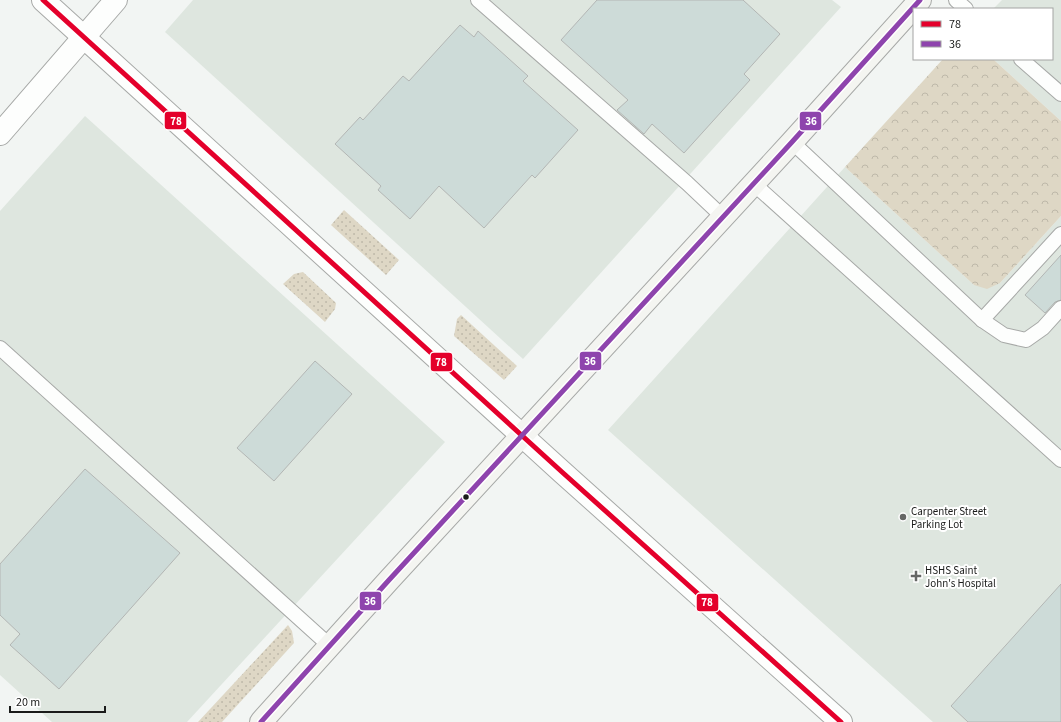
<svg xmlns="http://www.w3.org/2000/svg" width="1061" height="722" font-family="'Source Sans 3',sans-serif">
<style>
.built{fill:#dee6df}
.grass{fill:url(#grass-dots)}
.park{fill:url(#park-crowns)}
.building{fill:#cddbd8;stroke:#b3b6b4}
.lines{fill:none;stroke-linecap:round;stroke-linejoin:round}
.lane-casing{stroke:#a7a9a7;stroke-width:16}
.street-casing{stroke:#a7a9a7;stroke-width:24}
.secondary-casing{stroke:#a7a9a7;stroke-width:24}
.lane{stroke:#fdfefd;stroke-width:14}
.street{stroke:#fdfefd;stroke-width:22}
.secondary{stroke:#f4f5f1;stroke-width:22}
.bus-1-casing{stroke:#fff;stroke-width:8}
.bus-2-casing{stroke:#fff;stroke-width:8}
.bus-1{stroke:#e4002b;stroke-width:5}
.bus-2{stroke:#8e44ad;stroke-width:5}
.bus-dot{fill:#1a1b1a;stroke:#fff;stroke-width:1.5}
.poi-dot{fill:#666766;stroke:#fff;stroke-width:1.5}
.labels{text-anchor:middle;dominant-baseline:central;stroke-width:4;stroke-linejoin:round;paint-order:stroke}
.poi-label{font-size:11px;fill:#1a1b1a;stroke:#fff;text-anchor:start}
.line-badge{stroke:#fff;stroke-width:1.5}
.badge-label{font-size:11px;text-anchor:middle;font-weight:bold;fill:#fff}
</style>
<defs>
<pattern id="grass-dots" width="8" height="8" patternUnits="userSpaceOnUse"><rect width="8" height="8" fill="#ded7c5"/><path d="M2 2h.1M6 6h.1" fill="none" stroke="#beb8a9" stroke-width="1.8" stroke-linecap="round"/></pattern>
<pattern id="park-crowns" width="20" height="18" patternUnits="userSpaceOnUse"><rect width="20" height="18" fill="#ded7c5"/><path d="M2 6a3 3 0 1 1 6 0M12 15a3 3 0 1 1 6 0" fill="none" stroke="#beb8a9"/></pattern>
</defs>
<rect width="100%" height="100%" fill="#f2f5f3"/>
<!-- built -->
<g class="built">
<polygon points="193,0 832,0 841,7 523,359 165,32"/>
<polygon points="1002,0 1061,0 1061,121 993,59 1052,59 1052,9 993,9"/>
<polygon points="85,116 445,442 187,722 52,722 0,675 0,211"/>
<polygon points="845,167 974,285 1000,283 1061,216 1061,722 933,722 608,430"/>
</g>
<!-- grass -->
<g class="grass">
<polygon points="344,210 399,260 386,275 331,225"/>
<polygon points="303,272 336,303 335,309 325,322 283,284 294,274"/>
<polygon points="461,315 517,366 504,380 454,336 457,319"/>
<polygon points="288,625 292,631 294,643 222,722 198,722"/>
</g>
<!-- park -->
<polygon class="park" points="943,59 993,59 1061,121 1061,216 1000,283 987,289 974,285 845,167"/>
<!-- building -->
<g class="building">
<polygon points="597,0 743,0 780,34 744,74 750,80 684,153 652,124 644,134 617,110 628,100 561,40"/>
<polygon points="460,25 474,37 478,31 528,76 523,81 578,130 535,178 532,175 484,228 439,186 410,219 378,190 381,186 335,144 360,117 363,120 403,76 409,81"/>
<polygon points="1061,255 1061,300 1055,302 1045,313 1025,295"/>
<polygon points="315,361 352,394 274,481 237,448"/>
<polygon points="85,469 180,553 59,689 10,645 20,634 0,615 0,564"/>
<polygon points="1061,584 1061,722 968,722 951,706"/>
</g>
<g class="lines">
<defs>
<g id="lane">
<polyline points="478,0 687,183 723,217"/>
<polyline points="956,0 966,9"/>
<polyline points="1021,59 1061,94"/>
<polyline points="792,142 982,320 1004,335 1026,340 1043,328 1061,308"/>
<polyline points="754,184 1061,460"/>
<polyline points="982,320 1061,234"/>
<polyline points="0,348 330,646"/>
</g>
<g id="street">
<polyline points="43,0 562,472 841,722"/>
<polyline points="0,134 116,0"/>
</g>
<polyline id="secondary" points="261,722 389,580 792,142 920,0"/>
</defs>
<!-- lane casing -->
<use href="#lane" class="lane-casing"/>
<!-- street casing -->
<use href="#street" class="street-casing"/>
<!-- secondary casing -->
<use href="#secondary" class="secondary-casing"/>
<!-- lane -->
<use href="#lane" class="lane"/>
<!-- street -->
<use href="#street" class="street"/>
<!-- secondary -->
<use href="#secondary" class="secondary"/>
<defs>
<polyline id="bus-1" points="43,0 562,472 841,722"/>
<polyline id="bus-2" points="261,722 389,580 792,142 920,0"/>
</defs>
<!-- bus-1 casing -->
<use href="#bus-1" class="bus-1-casing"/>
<!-- bus-2 casing -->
<use href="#bus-2" class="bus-2-casing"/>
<!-- bus-1 -->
<use href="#bus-1" class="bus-1"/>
<!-- bus-2 -->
<use href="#bus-2" class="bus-2"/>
</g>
<!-- markers -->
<circle class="bus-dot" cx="466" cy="497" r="3.5"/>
<g class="poi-dot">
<circle cx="903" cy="517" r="4"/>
<path d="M914 570h4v4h4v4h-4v4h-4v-4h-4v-4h4z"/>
</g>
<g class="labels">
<!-- poi labels -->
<g class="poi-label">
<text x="911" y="511">Carpenter Street<tspan x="911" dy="13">Parking Lot</tspan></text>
<text x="925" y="570">HSHS Saint<tspan x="925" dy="13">John's Hospital</tspan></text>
</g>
</g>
<g class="line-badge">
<rect x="164" y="111" width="23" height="19" rx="4" fill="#e4002b"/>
<rect x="799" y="111" width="23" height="20" rx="4" fill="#8e44ad"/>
<rect x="579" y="351" width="23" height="20" rx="4" fill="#8e44ad"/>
<rect x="430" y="352" width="23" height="20" rx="4" fill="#e4002b"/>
<rect x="359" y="591" width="23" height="20" rx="4" fill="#8e44ad"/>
<rect x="696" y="593" width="23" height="19" rx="4" fill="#e4002b"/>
</g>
<g class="badge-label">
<text x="176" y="125">78</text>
<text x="811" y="125">36</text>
<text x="590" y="365">36</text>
<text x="441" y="366">78</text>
<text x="370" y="605">36</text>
<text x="707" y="606">78</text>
</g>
<!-- legend -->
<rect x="913" y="8" width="140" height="52" fill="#ffffff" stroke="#a3a4a3"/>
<rect x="921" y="21" width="20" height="6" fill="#e4002b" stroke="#a3a4a3"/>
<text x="949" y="28" font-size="12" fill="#1a1b1a">78</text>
<rect x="921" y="41" width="20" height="6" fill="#8e44ad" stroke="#a3a4a3"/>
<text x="949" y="48" font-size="12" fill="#1a1b1a">36</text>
<!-- scale -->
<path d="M10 706v6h95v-6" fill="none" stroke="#1a1b1a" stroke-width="2"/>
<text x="16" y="706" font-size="12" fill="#1a1b1a" stroke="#ffffff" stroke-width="3" paint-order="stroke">20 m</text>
</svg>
